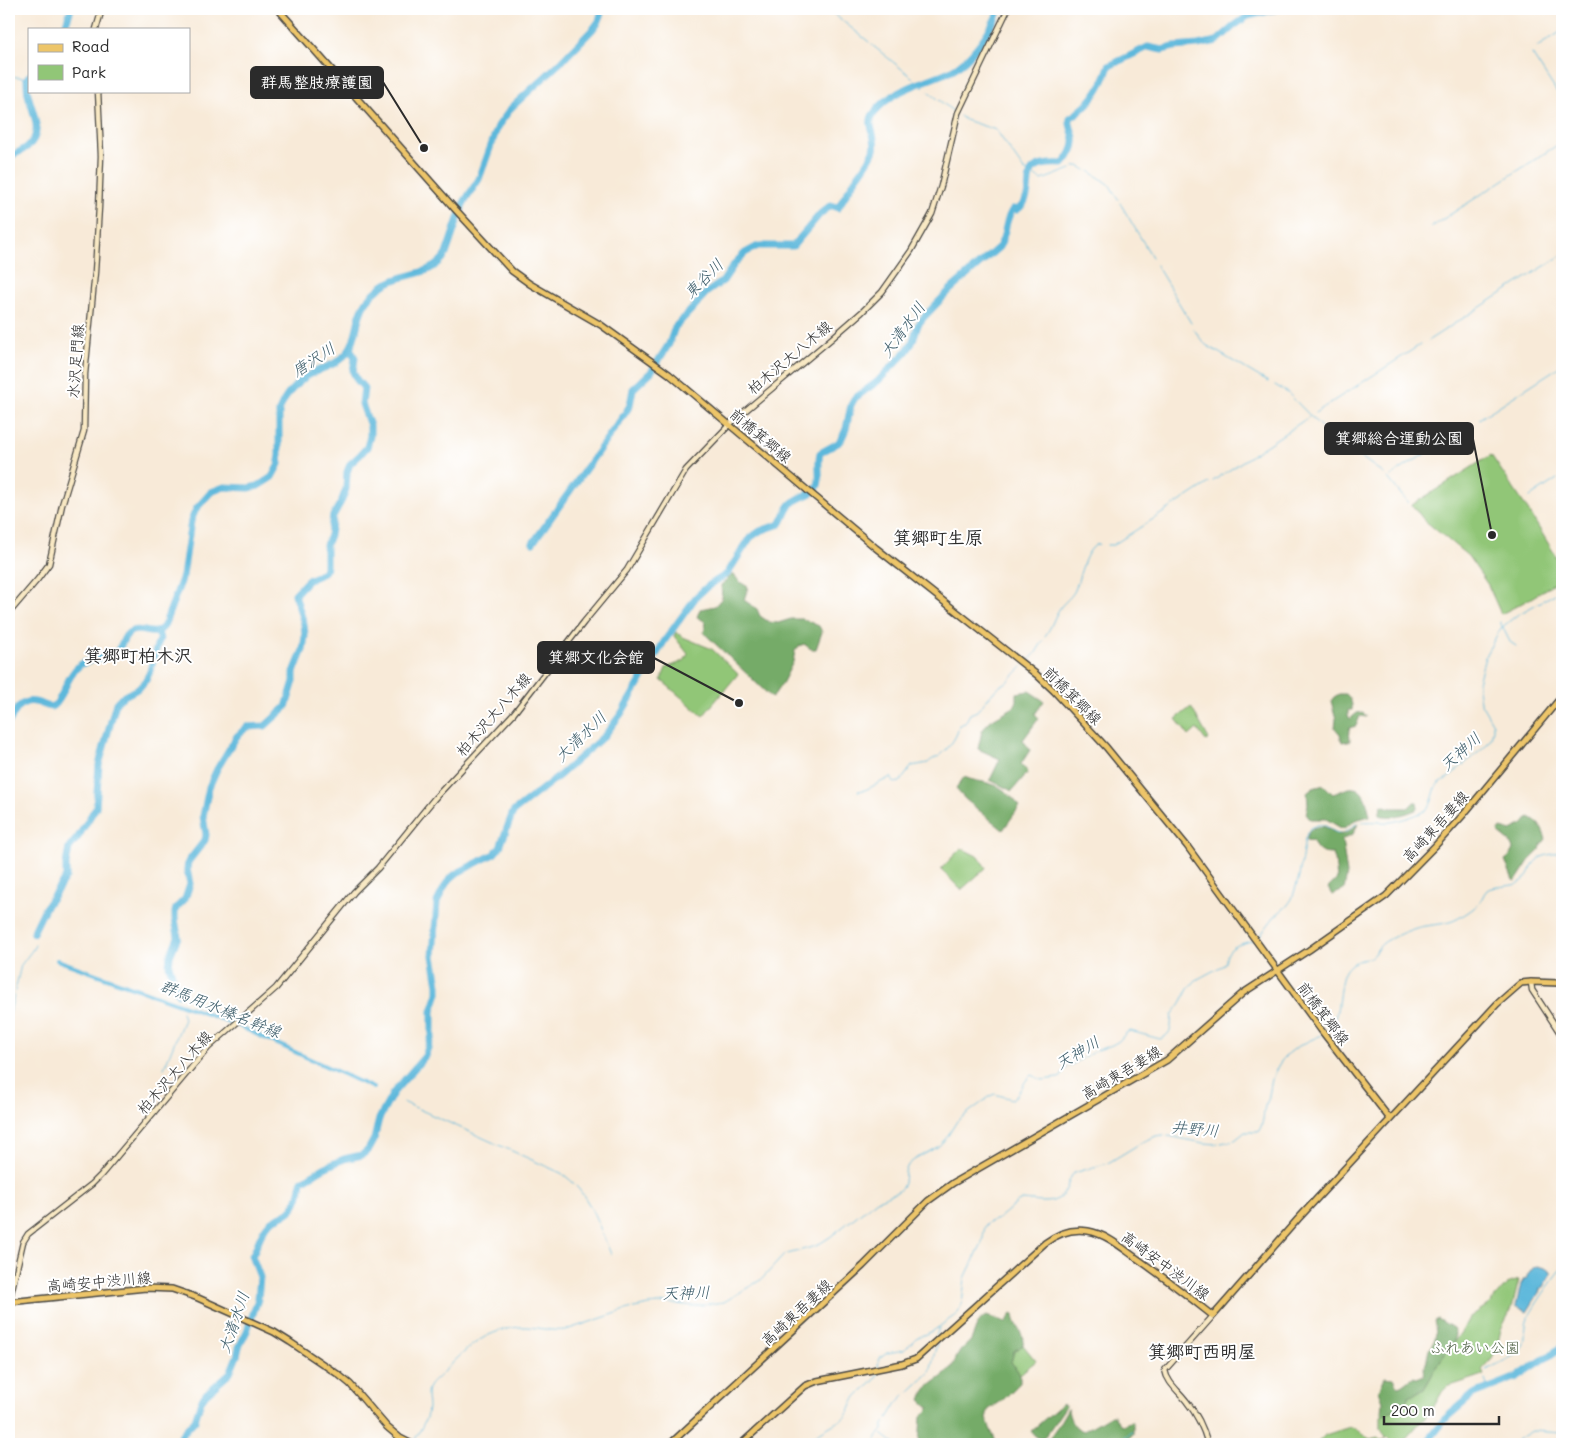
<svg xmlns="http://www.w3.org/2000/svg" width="1571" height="1453" font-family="Mali,'Klee One',sans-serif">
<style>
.green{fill:#91c677;stroke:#5e7851}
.forest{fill:#74ab68;stroke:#506b4a}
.water{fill:#5db8db;stroke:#447283}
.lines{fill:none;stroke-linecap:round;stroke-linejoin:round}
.stream{stroke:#5db8db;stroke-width:1}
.canal{stroke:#5db8db;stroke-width:4}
.river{stroke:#5db8db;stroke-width:7}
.secondary-casing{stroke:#4a4845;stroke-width:7}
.primary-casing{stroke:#4a4845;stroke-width:8}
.secondary{stroke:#f8e8c3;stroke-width:4.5}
.primary{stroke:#edc569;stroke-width:5}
.labels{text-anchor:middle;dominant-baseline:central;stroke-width:4;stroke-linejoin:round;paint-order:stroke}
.street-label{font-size:15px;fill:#2b2b2b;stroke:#fff}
.park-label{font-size:15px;fill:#4f6146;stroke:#fff}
.water-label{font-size:16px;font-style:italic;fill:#3c5c69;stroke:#fff}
.quarter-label{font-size:18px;font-weight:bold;fill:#2b2b2b;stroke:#fff}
.leader{fill:none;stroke:#2b2b2b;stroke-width:2}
.callout-dot{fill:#2b2b2b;stroke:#fff;stroke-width:2}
.callout{fill:#2b2b2b;stroke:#2b2b2b;stroke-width:2}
.callout-label{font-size:16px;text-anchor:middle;font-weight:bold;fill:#fff}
</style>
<rect width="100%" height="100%" fill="#fff"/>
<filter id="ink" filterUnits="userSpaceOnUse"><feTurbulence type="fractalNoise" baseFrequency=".02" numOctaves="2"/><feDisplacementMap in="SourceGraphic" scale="10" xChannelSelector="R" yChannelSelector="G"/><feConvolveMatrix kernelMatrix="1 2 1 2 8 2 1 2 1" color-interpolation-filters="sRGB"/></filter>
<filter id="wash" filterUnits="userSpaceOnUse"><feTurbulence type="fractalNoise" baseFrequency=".0096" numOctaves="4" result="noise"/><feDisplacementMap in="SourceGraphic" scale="20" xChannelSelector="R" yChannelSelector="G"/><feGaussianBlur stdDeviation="1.12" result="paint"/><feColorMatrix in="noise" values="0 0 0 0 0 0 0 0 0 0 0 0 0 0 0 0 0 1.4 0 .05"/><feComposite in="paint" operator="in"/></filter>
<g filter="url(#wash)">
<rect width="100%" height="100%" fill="#f8ead8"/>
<!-- green -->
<g class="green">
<path d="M 1491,455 L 1528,510 L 1562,566 L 1562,576 C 1544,592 1523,603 1501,614 L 1488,585 L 1468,556 L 1424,520 L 1412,505 Z"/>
<polygon points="676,632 683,637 712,649 738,674 703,716 661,680 666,668 684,661 688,654 674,636"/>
<polygon points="1191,707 1209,739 1206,741 1197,729 1189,736 1176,719"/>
<polygon points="961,848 979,857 986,868 961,890 941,869"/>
<polygon points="1519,1280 1512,1308 1501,1329 1497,1348 1491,1360 1482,1370 1484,1375 1447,1387 1442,1392 1433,1408 1401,1444 1393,1444 1387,1437 1382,1441 1384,1444 1316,1444 1325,1435 1350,1427 1355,1428 1370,1439 1378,1437 1381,1441 1386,1437 1381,1428 1381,1416 1405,1403 1409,1396 1424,1389 1440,1361 1464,1328 1470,1317 1489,1304 1507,1284"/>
<polygon points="1023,1345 1036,1361 1020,1374 1011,1362 1014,1351"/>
</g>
<!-- forest -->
<g class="forest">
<polygon points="733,574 740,582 748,587 744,600 757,609 760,616 769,622 778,623 791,619 803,619 819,626 822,632 816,649 811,649 804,644 799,646 795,651 793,662 783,682 772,698 704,633 706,622 697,617 700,609 715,606 722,598 721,585"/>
<polygon points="1029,691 1044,701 1035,714 1039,718 1023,740 1030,750 1021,764 1028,772 1012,791 990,780 1000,759 978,749 982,731 985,727 989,721 1014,707 1017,701 1017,693"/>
<path d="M 1339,694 L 1346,694 C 1350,697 1353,704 1352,710 L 1348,710 L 1348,715 L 1350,719 L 1357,713 L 1363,712 L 1366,717 L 1360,716 L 1356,726 L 1349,728 L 1350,741 L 1342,742 L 1340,734 L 1335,728 L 1336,719 L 1331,701 L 1334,697 Z"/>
<path d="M 964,777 C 973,781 982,781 991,784 C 1004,787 1011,797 1020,806 L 1003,830 L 965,799 L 956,789 Z"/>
<path d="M 1324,785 L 1333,794 C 1339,792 1348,787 1353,788 C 1365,788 1368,807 1370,816 L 1355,820 L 1346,827 L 1341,828 L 1326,819 L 1310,819 L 1306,814 L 1308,804 L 1307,793 L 1313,788 Z"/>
<path d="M 1414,802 L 1417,802 L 1418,809 C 1406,814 1392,819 1379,815 L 1382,805 L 1390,808 L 1408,808 Z"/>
<path d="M 1529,817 C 1538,820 1543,830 1546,839 L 1541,845 L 1540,850 L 1529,861 L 1518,878 L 1514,881 L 1513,880 L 1505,860 L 1509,857 L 1513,849 L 1509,841 L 1498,832 L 1501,828 L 1512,831 L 1515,828 L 1524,824 Z"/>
<path d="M 1358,824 L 1353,834 L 1342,840 L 1347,874 L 1344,890 L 1332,895 L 1328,888 L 1337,879 L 1335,860 L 1333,854 C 1322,854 1317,852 1313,841 L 1306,840 L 1309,831 L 1313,828 C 1317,827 1321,826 1325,827 C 1332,829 1336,836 1344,834 C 1349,832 1354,827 1358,824 Z"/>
<path d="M 1012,1314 L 1014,1315 C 1015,1326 1025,1334 1023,1345 L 1014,1351 L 1011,1362 L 1020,1374 L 1020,1383 L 1003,1400 L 988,1410 L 986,1419 L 997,1444 L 919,1444 L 921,1417 L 930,1408 L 921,1400 C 927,1381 942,1381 952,1367 C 955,1362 956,1357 959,1353 C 962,1347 970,1344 972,1338 C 976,1330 976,1321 986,1316 L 1006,1322 Z"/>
<path d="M 1438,1319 L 1453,1328 L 1455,1333 L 1454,1342 L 1440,1361 L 1424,1389 L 1409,1396 L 1405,1403 L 1384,1415 L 1382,1414 L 1383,1401 L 1379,1390 L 1385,1377 L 1394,1378 L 1398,1386 L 1402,1385 L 1413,1377 L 1417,1378 L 1424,1375 L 1423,1368 C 1428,1362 1426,1360 1428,1353 C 1428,1350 1430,1348 1432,1346 C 1437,1337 1436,1330 1434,1321 Z"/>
<path d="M 1062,1404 L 1066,1406 L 1044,1438 C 1038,1440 1035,1436 1031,1431 Z"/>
<path d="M 1068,1408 C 1068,1417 1074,1429 1084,1431 L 1111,1415 L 1114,1415 L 1120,1424 L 1123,1425 L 1131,1421 L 1133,1424 L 1133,1434 L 1123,1444 L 1040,1444 L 1048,1443 Z"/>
</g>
<!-- water -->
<polygon class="water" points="1537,1266 1545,1268 1551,1272 1551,1275 1543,1288 1539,1290 1540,1291 1527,1312 1516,1306 1521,1284 1524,1279 1527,1278 1527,1276 1534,1267"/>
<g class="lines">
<!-- stream -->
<g class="stream">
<polyline points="830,11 869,42"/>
<polyline points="872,45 913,78"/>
<polyline points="1537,47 1562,31"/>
<polyline points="1532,54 1562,100"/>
<polyline points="9,76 27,78"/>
<polyline points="916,81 924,87"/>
<polyline points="929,92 955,113"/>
<polyline points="960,116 965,120 996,130 1024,170 1042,180 1071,169"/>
<polyline points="1074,167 1079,166 1086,170"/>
<polyline points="1089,171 1109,184 1118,199"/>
<polyline points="1120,203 1152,257"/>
<polyline points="1431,227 1562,142"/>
<polyline points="1156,265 1191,323"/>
<polyline points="1194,329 1201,340 1206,345 1268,382"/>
<polyline points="1429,340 1562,255"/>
<polyline points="1275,385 1288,393 1323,429 1346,446"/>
<polyline points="1315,413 1420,345"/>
<polyline points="1479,419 1562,365"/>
<polyline points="1350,449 1357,454"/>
<polyline points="1361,457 1384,474"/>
<polyline points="1391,476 1472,423"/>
<polyline points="1388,478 1408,503"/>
<polyline points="1213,481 1309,417"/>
<polyline points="1530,497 1557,479"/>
<polyline points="1107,545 1113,545 1209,483"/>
<polyline points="1500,622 1510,642 1516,646"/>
<path d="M 1045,636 C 1052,627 1054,617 1060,608 C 1064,602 1072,597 1075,590 C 1080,578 1085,546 1099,544"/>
<polyline points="1025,664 1035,654 1043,641"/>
<path d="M 858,791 L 865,790 L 891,777 L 894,783 L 900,782 L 912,766 L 928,763 C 932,758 938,758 942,754 C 950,746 958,736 959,725 L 965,723 L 970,714 L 977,711 L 997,688 L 1007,682 L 1022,667"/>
<path d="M 1258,938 L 1275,916 L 1287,906 L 1292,899 L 1299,877 L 1305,838 L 1310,828 C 1328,819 1327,831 1339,833 C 1347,834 1352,825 1359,823 C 1369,820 1381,823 1391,822 C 1399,821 1422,814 1427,809 C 1434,802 1433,791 1438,784 L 1454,774 L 1458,769 L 1486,746 L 1491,738 L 1493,730 L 1493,724 L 1480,702 L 1478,689 L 1478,682 L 1486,654 L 1501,628 L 1517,615 L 1562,590"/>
<polyline points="9,1017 21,965 33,949 35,945"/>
<path d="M 1325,1033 C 1345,1018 1334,979 1349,966 C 1355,960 1361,961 1369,958 C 1375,955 1377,948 1382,944 C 1389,938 1411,929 1420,927 C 1433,924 1446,925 1457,919 C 1464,915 1474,909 1479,903 C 1482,900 1483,894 1487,890 C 1491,886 1511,887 1519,883 C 1530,878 1529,867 1537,860 C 1543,854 1555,855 1562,851"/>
<polyline points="164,1068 184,1019 182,1012"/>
<path d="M 403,1102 L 561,1173 C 589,1191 598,1225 611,1254"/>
<polyline points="936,1336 939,1328"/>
<path d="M 878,1367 L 879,1359 L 887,1353 L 904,1350 L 916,1338 L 933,1331 L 957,1314 L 962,1304 L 965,1278 L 982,1243 L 985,1226 L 989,1222 L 998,1219 L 1018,1202 L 1022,1200 C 1037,1201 1057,1207 1065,1191 C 1069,1184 1069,1178 1074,1173 L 1108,1163 L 1141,1143 L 1156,1136 L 1163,1135 L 1204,1143 L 1217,1144 L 1235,1140 L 1245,1132 L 1258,1132 C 1264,1124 1263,1115 1265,1106 C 1267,1102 1269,1099 1269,1095 C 1271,1087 1271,1079 1275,1072 C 1283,1052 1303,1043 1322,1035"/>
<path d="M 1486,1370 C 1493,1366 1516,1356 1520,1351 C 1527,1343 1524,1331 1527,1321 C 1532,1308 1553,1279 1562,1269"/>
<polyline points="1485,1380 1488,1388"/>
<polyline points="909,1392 930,1372 937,1343"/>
<polyline points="888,1418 897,1403 905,1395"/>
<polyline points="882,1434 895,1444"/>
<path d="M 413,1444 C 418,1432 427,1422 428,1408 C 428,1402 426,1395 428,1389 C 430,1383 436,1380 440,1375 C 467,1350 480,1331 520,1327 C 535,1326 551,1332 566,1330 L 629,1309 L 649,1305 L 667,1303 L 694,1306 L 724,1302 L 762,1279 L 784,1255 L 816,1246 L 830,1237 L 877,1200 L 897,1192 L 902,1188 L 904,1183 L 905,1172 L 908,1165 L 914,1160 L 939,1146 L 947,1137 L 957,1121 L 992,1095 L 995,1094 L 1012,1099 C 1019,1095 1023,1082 1031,1075 L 1042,1080 L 1058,1078 L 1061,1077 L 1065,1069 L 1068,1067 L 1095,1051 L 1112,1045 L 1119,1041 L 1126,1033 L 1130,1031 L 1160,1039 C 1174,1033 1170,1026 1172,1015 L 1181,1003 L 1188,989 L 1196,980 L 1224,965 C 1226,961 1226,956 1228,953 C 1233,944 1247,943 1254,940"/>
<path d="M 800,1444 L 844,1418 C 851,1411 850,1404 856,1397 C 863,1388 877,1383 879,1371"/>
<polyline points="874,1444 878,1435 883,1430 883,1426 886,1422"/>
<polyline points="1117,1444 1132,1431"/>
<polyline points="1510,1444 1532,1431 1562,1433"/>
</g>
<!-- canal -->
<polyline class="canal" points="57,960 232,1023 373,1088"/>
<!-- river -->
<g class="river">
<polyline points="64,29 71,9"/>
<path d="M 9,157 C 15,154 22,151 27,147 C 45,133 32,112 28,94 C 27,89 27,83 27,78 L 29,76"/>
<path d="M 533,543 L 626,412 L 630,405 L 633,389 L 651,372 L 669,344 L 675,327 L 694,307 L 706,293 L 723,281 L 735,263 L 745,253 L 758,246 L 793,246 L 820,214 L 831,205 L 838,208 C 844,197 851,186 858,176 C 864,168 871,159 874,150 C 878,137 865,124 874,113 C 892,89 924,83 950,71 C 970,61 992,30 999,9"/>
<path d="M 9,722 C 15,711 21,699 35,702 C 41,703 45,706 51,707 L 56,704 C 65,692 68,674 80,665 C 90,658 105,660 116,652 C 123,646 123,634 132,631 C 144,627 154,639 164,626 L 183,576 L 191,521 L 196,509 L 211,492 L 224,487 L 249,488 L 258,486 L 266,481 L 272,477 L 279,464 L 279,412 C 283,397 299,379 313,373 C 325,367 338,364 346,354 C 355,344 356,328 360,315 C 363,304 371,295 380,288 C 401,271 431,279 446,254 L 463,204 L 479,179 L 498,126 L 512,107 L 561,62 L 593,29 L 599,21 L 602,9"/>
<path d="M 33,933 L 45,908 L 66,877 L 66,864 L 69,848 L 78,837 L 96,807 L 99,765 L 116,703 C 122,694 135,693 142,685 C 154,672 152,654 160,639 L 158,632"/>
<polyline points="178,994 169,965 170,956 178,937 175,919 175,912 176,908 185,899 190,884 187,869 188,862 205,840 206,835 203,816 209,787 217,769 237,736 247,727 265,726 286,707 294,681 294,672 303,650 305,636 304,624 295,594 308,580 319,575 326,569 326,545 330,535 333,516 342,500 346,489 347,472 350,464 360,455 367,447 370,436 370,426 362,404 364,388 357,380 353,372 355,358 350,348"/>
<path d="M 176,1444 L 182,1434 L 195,1420 L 201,1401 L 206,1394 L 230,1373 L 237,1356 L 239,1347 L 247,1331 L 258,1299 L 260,1277 L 252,1256 C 258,1245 260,1232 269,1223 C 275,1217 285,1216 290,1211 C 297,1205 301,1190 302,1181 L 324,1168 L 344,1159 L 362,1155 L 368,1150 L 374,1139 L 379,1119 L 393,1093 L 425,1056 L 432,1036 L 432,1011 L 438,993 L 438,985 L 433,956 L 437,902 L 446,884 L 451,878 L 457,873 L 494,854 L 500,847 L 513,812 L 560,775 L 605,735 L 621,714 L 665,640 L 696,597 L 708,586 L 727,574 L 750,538 L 760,531 L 780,524 C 785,517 786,508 792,503 C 800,496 814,495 818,485 C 821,478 817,464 820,453 L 838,443 L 842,438 L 846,429 L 851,405 L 855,398 L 878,381 L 906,352 L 912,343 L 918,325 L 924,317 L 950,290 L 999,247 C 1007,235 1004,220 1013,209 L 1017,210 C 1043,191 1008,161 1063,164 C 1071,155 1077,145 1073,134 C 1071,127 1069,125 1070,118 C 1089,106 1102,88 1109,66 L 1148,47 L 1162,50 L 1174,47 L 1198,45 L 1217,41 L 1234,26 L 1248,16 L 1277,9"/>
<polyline points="1426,1444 1447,1417 1474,1394 1517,1377 1562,1347"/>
</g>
</g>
</g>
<g filter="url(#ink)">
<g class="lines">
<defs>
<g id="secondary">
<polyline points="96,29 102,9"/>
<polyline points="9,613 38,579 49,564 62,505 84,431 85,374 95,272 99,207 101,156 98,91"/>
<polyline points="1531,982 1532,990 1562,1036"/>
<polyline points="9,1302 23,1242 28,1234 92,1184 101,1175 208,1048 276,988 354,892 378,868 434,799 514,713 584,622 627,570 686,470 733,421 831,339 862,312 882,292 911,251 932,214 941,186 958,113 1008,9"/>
<path d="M 1208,1444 C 1204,1430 1197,1414 1187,1402 C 1179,1391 1167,1383 1165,1370 L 1213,1316"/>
</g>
<g id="primary">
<polyline points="278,9 455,209 512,271 530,284 601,325 669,374 876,548 1037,675 1054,691 1106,747 1187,846 1321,1030 1390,1119"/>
<polyline points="9,1302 146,1288 172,1289 198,1298 274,1332 290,1342 339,1375 350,1384 387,1427 400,1438 412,1444"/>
<polyline points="670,1444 863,1266 928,1201 953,1183 1167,1060 1243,993 1309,950 1386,896 1435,846 1464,814 1562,696"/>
<path d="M 741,1444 L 805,1386 L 817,1381 L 902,1364 L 916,1359 L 1045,1243 C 1057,1234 1072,1228 1088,1231 C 1106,1234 1121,1247 1135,1257 C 1162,1276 1188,1296 1213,1316 L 1298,1219 L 1497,1004 L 1521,983 L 1531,982 L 1559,983 L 1562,981"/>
</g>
</defs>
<!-- secondary casing -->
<use href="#secondary" class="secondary-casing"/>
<!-- primary casing -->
<use href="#primary" class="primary-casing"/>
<!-- secondary -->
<use href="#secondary" class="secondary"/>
<!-- primary -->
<use href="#primary" class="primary"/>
</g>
</g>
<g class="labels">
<!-- street labels -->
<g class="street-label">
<text transform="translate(789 357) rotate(-40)">柏木沢大八木線</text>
<text transform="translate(75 361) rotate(-86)">水沢足門線</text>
<text transform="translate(761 435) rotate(40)">前橋箕郷線</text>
<text transform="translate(1073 695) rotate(45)">前橋箕郷線</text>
<text transform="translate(493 714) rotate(-49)">柏木沢大八木線</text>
<text transform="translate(1435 826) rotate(-48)">高崎東吾妻線</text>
<text transform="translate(1324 1013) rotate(53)">前橋箕郷線</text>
<text transform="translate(174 1072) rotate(-49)">柏木沢大八木線</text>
<text transform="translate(1121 1072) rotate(-31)">高崎東吾妻線</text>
<text transform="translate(1166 1265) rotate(36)">高崎安中渋川線</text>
<text transform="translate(99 1281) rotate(-5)">高崎安中渋川線</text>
<text transform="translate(796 1312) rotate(-43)">高崎東吾妻線</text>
</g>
<!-- park labels -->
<g class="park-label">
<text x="1475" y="1347">ふれあい公園</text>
</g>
<!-- water labels -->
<g class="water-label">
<text transform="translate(703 278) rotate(-45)">東谷川</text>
<text transform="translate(902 329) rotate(-54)">大清水川</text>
<text transform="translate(313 359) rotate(-33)">唐沢川</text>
<text transform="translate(580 736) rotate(-44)">大清水川</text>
<text transform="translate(1460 751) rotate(-42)">天神川</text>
<text transform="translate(221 1008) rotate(22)">群馬用水榛名幹線</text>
<text transform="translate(1077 1052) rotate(-31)">天神川</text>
<text transform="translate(1195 1128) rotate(5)">井野川</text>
<text transform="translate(686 1292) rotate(-2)">天神川</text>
<text transform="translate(233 1322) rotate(-71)">大清水川</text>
</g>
<!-- quarter labels -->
<g class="quarter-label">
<text x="938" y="537">箕郷町生原</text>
<text x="138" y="655">箕郷町柏木沢</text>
<text x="1202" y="1351">箕郷町西明屋</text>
</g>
</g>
<!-- callouts -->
<path class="leader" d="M424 148L383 82M1492 535L1473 439M739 703L654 658"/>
<g class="callout-dot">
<circle cx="424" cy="148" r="5"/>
<circle cx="1492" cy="535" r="5"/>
<circle cx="739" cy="703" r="5"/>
</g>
<g class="callout">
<rect x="251" y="67" width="132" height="31" rx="5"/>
<rect x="1325" y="423" width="148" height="31" rx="5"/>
<rect x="538" y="642" width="116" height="31" rx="5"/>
</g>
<g class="callout-label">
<text x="317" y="88">群馬整肢療護園</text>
<text x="1399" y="444">箕郷総合運動公園</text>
<text x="596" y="663">箕郷文化会館</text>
</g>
<!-- margin -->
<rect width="1571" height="1453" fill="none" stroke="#fff" stroke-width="30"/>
<!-- legend -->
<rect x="28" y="28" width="162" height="65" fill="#ffffff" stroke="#aaaaaa"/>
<rect x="38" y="44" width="25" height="8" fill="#edc569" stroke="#aaaaaa"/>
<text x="72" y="52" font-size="15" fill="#2b2b2b">Road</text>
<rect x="38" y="65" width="25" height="15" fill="#91c677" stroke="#aaaaaa"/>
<text x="72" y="78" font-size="15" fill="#2b2b2b">Park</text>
<!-- scale -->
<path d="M1384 1416v8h115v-8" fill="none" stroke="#2b2b2b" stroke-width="2.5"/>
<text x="1391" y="1416" font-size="15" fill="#2b2b2b" stroke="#ffffff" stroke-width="4" paint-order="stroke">200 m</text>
</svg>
